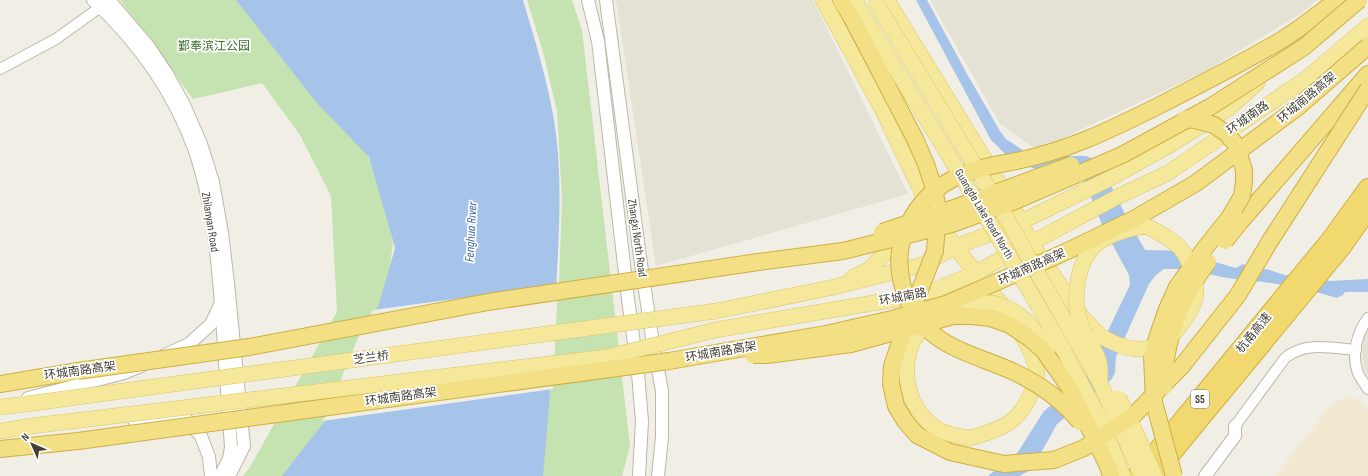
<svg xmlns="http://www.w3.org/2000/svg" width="1368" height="476" font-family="'Sofia Sans Condensed','Noto Sans SC',sans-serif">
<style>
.residential{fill:#e4e2d4}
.commercial{fill:#f1e9d2}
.green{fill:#c5e2b1}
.water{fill:#a6c4e9}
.pier{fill:#f1efe5}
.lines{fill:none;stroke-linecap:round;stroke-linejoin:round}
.minor-casing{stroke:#bbb8a9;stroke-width:12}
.tertiary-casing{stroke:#bbb8a9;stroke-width:14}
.primary-casing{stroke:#d8c76c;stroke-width:16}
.trunk-casing{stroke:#cfaf41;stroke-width:18}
.motorway-casing{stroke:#cfaf41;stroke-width:20}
.minor{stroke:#fff;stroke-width:10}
.tertiary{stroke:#fff;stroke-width:12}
.primary{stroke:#f5e89a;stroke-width:15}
.trunk{stroke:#f3e085;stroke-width:16}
.motorway{stroke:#f1d970;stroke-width:18}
.primary-bridge-casing{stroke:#d8c76c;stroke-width:16;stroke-linecap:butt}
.trunk-bridge-casing{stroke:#cfaf41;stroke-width:18;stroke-linecap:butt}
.primary-bridge{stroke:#f5e89a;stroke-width:15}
.trunk-bridge{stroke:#f3e085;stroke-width:16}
.labels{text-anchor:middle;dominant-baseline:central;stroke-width:3.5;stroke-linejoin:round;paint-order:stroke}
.shield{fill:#fff;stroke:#7b7972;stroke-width:1}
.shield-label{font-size:11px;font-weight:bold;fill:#433f35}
.park-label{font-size:12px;fill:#3d6f2e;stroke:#fff}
.street-label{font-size:12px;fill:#433f35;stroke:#fff}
.water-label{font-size:13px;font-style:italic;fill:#3967a4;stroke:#fff}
</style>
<rect width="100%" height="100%" fill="#f1efe5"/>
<!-- residential -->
<g class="residential">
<polygon points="615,0 813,0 908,194 656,266 617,6"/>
<polygon points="930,0 1317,0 1302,13 1204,72 1037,150 1000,124"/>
<polygon points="1368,327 1368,375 1365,371 1362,352 1365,331"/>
</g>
<!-- commercial -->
<polygon class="commercial" points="1345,396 1358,399 1368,409 1368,476 1275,476 1329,407"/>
<!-- green -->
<g class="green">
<polygon points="120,0 248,0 359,136 381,185 393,243 386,297 312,447 288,476 243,476 250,467 337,312 331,196 300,135 262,83 193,99"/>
<polygon points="527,0 572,0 582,30 630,446 622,476 538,476 559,285 562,198 557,111 543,52"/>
</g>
<!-- water -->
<g class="water">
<path d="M 236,0 L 523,0 C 535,40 547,79 554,120 C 563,176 559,233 556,289 C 553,352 549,414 543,476 L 282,476 L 328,417 L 360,339 L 379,304 L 395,248 L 369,157 L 317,103 Z"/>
<path d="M 916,0 L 927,0 L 967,74 L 1000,131 L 1006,139 L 1024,151 L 1058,156 L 1086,156 L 1099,161 L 1127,218 L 1145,250 L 1188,251 L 1215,262 L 1236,268 L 1243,264 L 1260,270 L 1266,269 L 1285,275 L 1330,281 L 1368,279 L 1368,292 L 1345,292 L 1343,295 L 1337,298 L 1302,288 L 1271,283 L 1227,278 L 1184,269 L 1164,269 L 1156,275 L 1149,284 L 1116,357 L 1115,373 L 1111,380 L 1057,424 L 1042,451 L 1027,472 L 1019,476 L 988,476 L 1018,452 L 1044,411 L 1101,363 L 1101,345 L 1130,285 L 1129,275 L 1103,227 L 1084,180 C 1062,175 1031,171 1012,159 C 1004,154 998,146 991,140 Z"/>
</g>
<!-- pier -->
<polygon class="pier" points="558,285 553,389 322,421 326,416 358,338 373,310"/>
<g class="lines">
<defs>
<g id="minor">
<polyline points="0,69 56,39 106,3"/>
<path d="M 1368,318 C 1357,333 1351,354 1358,373 C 1360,378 1365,384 1368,389"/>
<path d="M 1235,426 L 1285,358 C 1305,341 1332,348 1356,350"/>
</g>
<g id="tertiary">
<path d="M 93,0 C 138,42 174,92 195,151 C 213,204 218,262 222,318 C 225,361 228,404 231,447 L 229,459 L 220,476"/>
<polyline points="109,0 149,47 167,74 184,105 201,144 213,182 222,233 228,283 244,446 229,476"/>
<polyline points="588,0 598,41 628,299 638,373 642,421 639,476"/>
<polyline points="606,0 640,257 652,337 662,391 662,437 658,476"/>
<polyline points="165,355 189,344 211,324 220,305"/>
<polyline points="28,398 124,373 141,366"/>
<polyline points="134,420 184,417 201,436 209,457 211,476"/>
<polyline points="1205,476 1235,436 1235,426"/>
</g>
<g id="primary">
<polyline points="823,0 883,111 923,195 955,247 1007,311"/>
<polyline points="855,0 863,15"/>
<polyline points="887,0 991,170 1021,222 1031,243 1082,317 1099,335"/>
<polyline points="852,278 868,270 906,233"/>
<polyline points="716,311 830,288 922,265 955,247 1021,222 1109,179 1170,145 1228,109 1257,83"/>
<polyline points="715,330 926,294 975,273 1119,196 1168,173 1307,78 1368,26"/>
<polyline points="0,407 26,404"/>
<polyline points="0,431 31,426"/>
<path d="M 970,438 C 1000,430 1020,423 1032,391 C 1034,387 1037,381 1037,377 C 1038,362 1027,344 1020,332"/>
</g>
<g id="trunk">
<polyline points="841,0 852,18"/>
<path d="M 1011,162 C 1067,152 1114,128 1164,103 C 1203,83 1242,63 1280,41 C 1300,29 1318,14 1337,0"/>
<polyline points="1241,221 1368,74"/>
<polyline points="0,384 78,371"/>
<polyline points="0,449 78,441"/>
</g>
<g id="motorway">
<polyline points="1138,474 1331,239 1368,188"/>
<polyline points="1153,476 1341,248 1368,210"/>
</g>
</defs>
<!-- minor casing -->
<use href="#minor" class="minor-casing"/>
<!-- tertiary casing -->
<use href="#tertiary" class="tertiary-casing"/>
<!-- primary casing -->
<use href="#primary" class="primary-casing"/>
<!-- trunk casing -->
<use href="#trunk" class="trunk-casing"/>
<!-- motorway casing -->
<use href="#motorway" class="motorway-casing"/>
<!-- minor -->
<use href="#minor" class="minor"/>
<!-- tertiary -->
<use href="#tertiary" class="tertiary"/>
<!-- primary -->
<use href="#primary" class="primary"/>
<!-- trunk -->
<use href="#trunk" class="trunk"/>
<!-- motorway -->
<use href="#motorway" class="motorway"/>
<defs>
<g id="primary-bridge">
<polyline points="875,1 1006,217 1100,383 1142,476"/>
<polyline points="863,15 988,220 1062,347 1101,421 1123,476"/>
<path d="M 1099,335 C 1109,341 1123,348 1135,349 C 1160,351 1177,333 1188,314 C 1192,308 1196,300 1196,292 C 1196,280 1189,259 1181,249 C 1172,239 1158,232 1146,226 C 1130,229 1116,232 1102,240 C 1076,255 1072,299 1081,325 C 1085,338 1095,348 1099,361 C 1101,367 1100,376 1100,382"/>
<polyline points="1119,398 1134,429 1155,476"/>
<polyline points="26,404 716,311"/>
<polyline points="31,426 607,357 715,330"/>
<path d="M 970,438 C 957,436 943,434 933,426 C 903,403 898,356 922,328 C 925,324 928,319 932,316 C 944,309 959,305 972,304 C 978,303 985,302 991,303 C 997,303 1008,308 1013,311 C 1028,319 1038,336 1048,349"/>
</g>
<g id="trunk-bridge">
<polyline points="852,18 915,139 926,164 934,189 938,209 935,251 902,336 892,366 891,384 896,406 905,421 917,435 950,452 1004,464 1054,460 1084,448 1132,417 1182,366 1238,295 1270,241 1368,89"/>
<path d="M 1011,162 C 968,169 928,182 908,225 C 898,245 897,266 903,287 C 920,345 964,350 1012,371 C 1038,383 1062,400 1080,422"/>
<polyline points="882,232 957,207 1071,165"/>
<polyline points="1225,241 1241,221"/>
<polyline points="753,355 767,355 851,344 953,316 972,316 990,318 1010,325 1029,338 1043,350 1069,387 1107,464 1111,476"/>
<polyline points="78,371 249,347 488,302 758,262 843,251 952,224 1015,201 1122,155 1210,107 1304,47 1359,0"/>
<path d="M 1164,387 C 1165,378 1165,368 1166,359 C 1171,325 1187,289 1208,262"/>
<polyline points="78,441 669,361 826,334 892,319 946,304 1061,254 1134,219 1196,183 1298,107 1368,46"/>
<polyline points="1174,476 1154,402 1152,356 1157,338 1167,309 1177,287 1205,248 1229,218 1242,196 1244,182 1244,170 1236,145 1227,134 1214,125 1195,120 1185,119"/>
</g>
</defs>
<!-- primary-bridge casing -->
<use href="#primary-bridge" class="primary-bridge-casing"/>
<!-- trunk-bridge casing -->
<use href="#trunk-bridge" class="trunk-bridge-casing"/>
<!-- primary-bridge -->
<use href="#primary-bridge" class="primary-bridge"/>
<!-- trunk-bridge -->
<use href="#trunk-bridge" class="trunk-bridge"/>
</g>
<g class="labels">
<!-- shield labels -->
<rect class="shield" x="1191" y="390" width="18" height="18" rx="3"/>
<g class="shield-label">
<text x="1200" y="399">S5</text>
</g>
<!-- park labels -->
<g class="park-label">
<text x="214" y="46">鄞奉滨江公园</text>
</g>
<!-- street labels -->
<g class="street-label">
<text transform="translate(1307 98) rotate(-40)">环城南路高架</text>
<text transform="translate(1248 118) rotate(-35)">环城南路</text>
<text transform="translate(984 214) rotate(59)">Guangde Lake Road North</text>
<text transform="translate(210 222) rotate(81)">Zhilanyan Road</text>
<text transform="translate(637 238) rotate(82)">Zhangxi North Road</text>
<text transform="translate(1032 267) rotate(-24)">环城南路高架</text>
<text transform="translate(903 297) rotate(-11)">环城南路</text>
<text transform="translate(1254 333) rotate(-51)">杭甬高速</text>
<text transform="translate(721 352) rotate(-10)">环城南路高架</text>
<text transform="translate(371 358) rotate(-8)">芝兰桥</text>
<text transform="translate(80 371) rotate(-8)">环城南路高架</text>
<text transform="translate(401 397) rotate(-8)">环城南路高架</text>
</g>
<!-- water labels -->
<g class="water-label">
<text transform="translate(471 232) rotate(-87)">Fenghua Rıver</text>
</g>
</g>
<!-- north arrow -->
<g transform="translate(32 444) rotate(315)" stroke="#ffffff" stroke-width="3" paint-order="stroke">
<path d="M0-3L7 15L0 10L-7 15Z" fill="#433f35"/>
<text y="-6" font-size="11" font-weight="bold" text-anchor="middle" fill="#433f35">N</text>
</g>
</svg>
